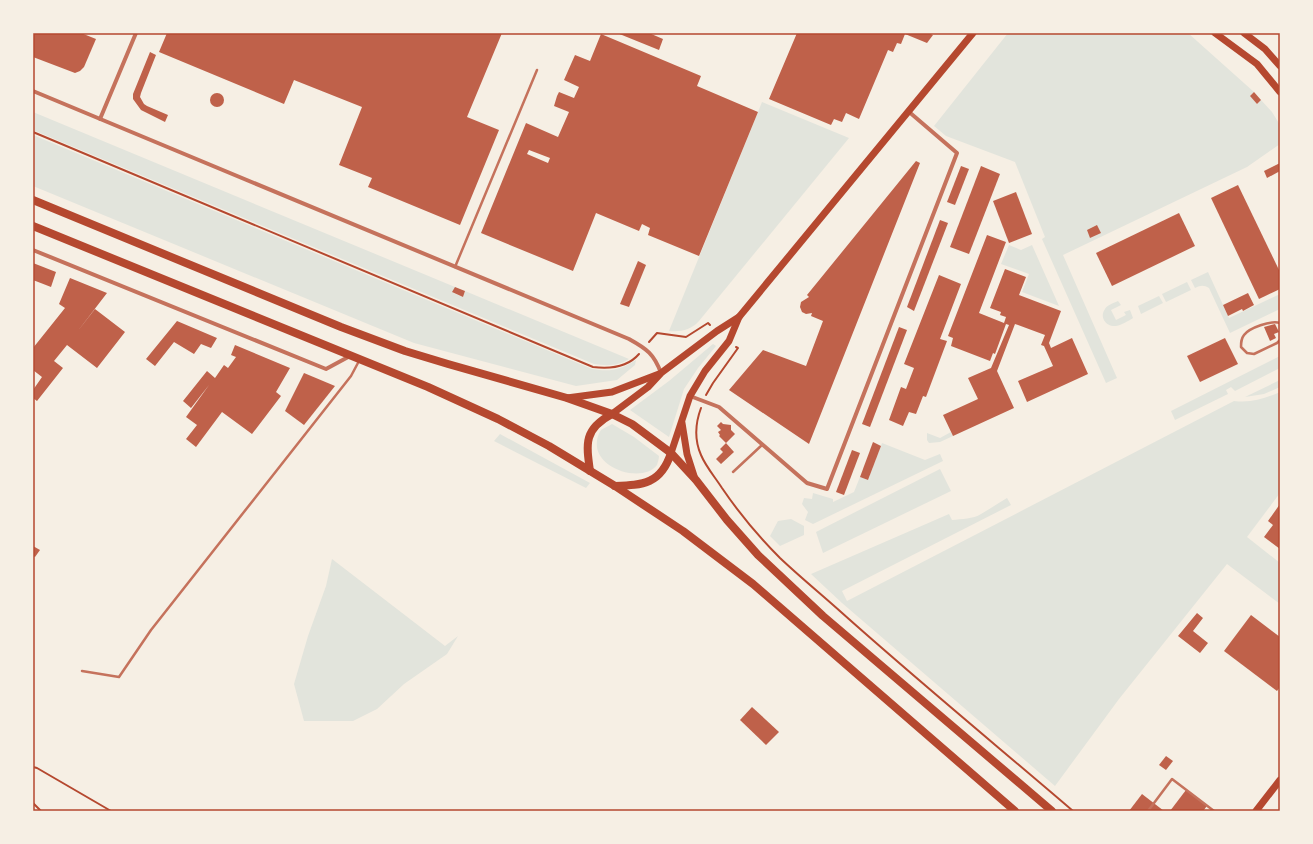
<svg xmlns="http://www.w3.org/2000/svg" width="1313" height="844" font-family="'Titillium Web',sans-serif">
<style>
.green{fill:#e2e4dc}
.building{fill:#bf614a;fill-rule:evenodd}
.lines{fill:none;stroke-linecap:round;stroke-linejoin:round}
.path{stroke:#b5482f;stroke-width:2}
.service{stroke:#c5725c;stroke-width:2.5}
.minor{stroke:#c5725c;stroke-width:4}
.secondary{stroke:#b5482f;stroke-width:7}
.primary{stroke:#b5482f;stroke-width:8}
.neatline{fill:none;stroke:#b5482f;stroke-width:1.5}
</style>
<rect width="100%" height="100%" fill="#f6efe4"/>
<!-- green -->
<g class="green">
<polygon points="1008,33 1188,33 1254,92 1250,96 1257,104 1261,100 1272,112 1280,125 1280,144 1247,167 1063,255 1117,378 1106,383 1042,239 1045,237 1015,162 946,136 934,126"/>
<path d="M 762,102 L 849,138 L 699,321 C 691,330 681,332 669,331 Z"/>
<path d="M 33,112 L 455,287 L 453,293 L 463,297 L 465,291 L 629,359 C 618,366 607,366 594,364 L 33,130 Z"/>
<path d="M 33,135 L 592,369 C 611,372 620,370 636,360 L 635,365 L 617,380 L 576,386 L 414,343 L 33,186 Z"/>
<polygon points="1009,245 1021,250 1032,245 1059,306 1022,292 1029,274 1001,264"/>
<path d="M 1208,272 L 1229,318 L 1280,294 L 1280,309 L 1230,333 L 1209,288 C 1204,285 1201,285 1195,288 L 1191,280 Z"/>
<polygon points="1187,282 1191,290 1166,302 1162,294"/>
<polygon points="1159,296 1163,303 1141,314 1138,306"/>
<path d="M 1118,301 L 1121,305 L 1111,310 L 1116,320 L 1126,315 L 1124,312 L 1130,310 L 1133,318 C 1128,321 1122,325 1116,326 C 1106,327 1099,317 1105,309 C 1107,305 1114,303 1118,301 Z"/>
<polygon points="713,344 716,346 698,368 684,389 669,437 630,410 669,381"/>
<polygon points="1280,356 1280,368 1235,391 1231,387 1226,390 1228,394 1175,420 1171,411"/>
<polygon points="1280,380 1280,387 1264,394 1245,397"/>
<path d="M 1280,392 L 1280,493 L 1247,537 L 1280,563 L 1280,604 L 1227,564 L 1119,699 L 1055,786 L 842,603 L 811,574 L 949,514 L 952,520 C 962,519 973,519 981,514 C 990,509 998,503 1007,498 L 1011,505 L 842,591 L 847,601 L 1234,401 C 1251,403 1264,399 1280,392 Z"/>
<path d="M 612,424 L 634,437 L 659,456 C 659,458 658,462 657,465 C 643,484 593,469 597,441 C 597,438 599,433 601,430 C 604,428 609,426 612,424 Z"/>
<polygon points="951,432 953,436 940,442 929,443 927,440 927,433 940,438"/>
<polygon points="500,434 590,483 586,488 494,441"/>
<polygon points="882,443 925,460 940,454 943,461 813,524 805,520 808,512 802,504 804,498 812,499 813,493 833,499 833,502 854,492 860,477 868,480"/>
<polygon points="940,469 951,491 823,553 816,532"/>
<polygon points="791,519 804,526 804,535 780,546 770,536 778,521"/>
<polygon points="332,559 445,646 458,636 447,654 404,684 377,709 353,721 304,721 294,684 308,636 326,586"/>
</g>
<!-- building -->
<g class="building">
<polygon points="33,33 81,33 96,39 84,67 80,71 75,73 33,57"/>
<polygon points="167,33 502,33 467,117 499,130 460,225 368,187 372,178 339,165 362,107 294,80 284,104 159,52"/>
<polygon points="617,33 649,33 663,39 659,50"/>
<polygon points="797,33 928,33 933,35 927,43 905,34 901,44 897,43 893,52 888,50 859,119 846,113 842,122 834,119 831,125 769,99"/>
<path d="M 601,34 L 701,76 L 697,86 L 758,112 L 699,256 L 648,235 L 650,228 L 642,224 L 639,231 L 596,213 L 573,271 L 481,233 L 526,123 L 558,137 L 569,112 L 554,106 L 557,96 L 559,92 L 574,98 L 579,87 L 564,80 L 575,55 L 590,61 ZM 529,150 L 550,158 L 548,163 L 527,154 Z"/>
<polygon points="150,52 156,55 141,93 140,97 144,104 147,106 168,115 165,122 141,110 133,99 133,94"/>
<polygon points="1254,92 1261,100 1257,104 1250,96"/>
<circle cx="217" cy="100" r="7"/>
<polygon points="916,161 920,163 809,444 729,390 763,350 806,366 823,321 811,316 812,313 806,314 802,312 800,307 801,302 809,297 807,295"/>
<polygon points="1280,163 1280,171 1267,178 1264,171"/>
<polygon points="961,166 969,169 955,205 947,202"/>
<polygon points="981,166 1000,174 969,254 950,247"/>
<polygon points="1238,185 1280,272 1280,289 1259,299 1211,198"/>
<polygon points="1016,192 1032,234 1009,243 993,201"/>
<polygon points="1179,213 1195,246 1112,286 1096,253"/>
<polygon points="940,220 948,223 914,311 907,307"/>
<polygon points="1097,225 1101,233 1090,238 1087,230"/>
<polygon points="987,235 1006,242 979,313 1004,323 1006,317 1000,315 1001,312 990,308 1005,269 1026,277 1019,295 1061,311 1049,343 1051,348 1072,338 1088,374 1027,402 1018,381 1053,366 1044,346 1041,345 1045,335 1015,324 997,371 1014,408 953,436 943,415 978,399 968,378 991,368 1009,325 1006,324 995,354 993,353 990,361 951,346 953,338 948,336"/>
<polygon points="638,261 646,265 629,307 620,304"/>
<polygon points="33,263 56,272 51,287 33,280"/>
<polygon points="939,275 961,284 940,339 947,341 926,397 923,396 916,414 909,412 903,426 889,420 901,387 906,389 914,368 904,364"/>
<polygon points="70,278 107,293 77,332 95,309 125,332 97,368 67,345 54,361 63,368 37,401 33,398 33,390 42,377 33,370 33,348 65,308 59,304"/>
<polygon points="455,287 465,291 463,297 452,292"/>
<polygon points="1248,293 1254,305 1243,311 1242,309 1228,316 1223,305"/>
<polygon points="177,321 217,338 211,348 201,344 194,354 174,342 155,366 146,359"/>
<polygon points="1275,324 1279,332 1274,334 1276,338 1270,341 1264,327"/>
<polygon points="899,327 907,330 870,427 862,424"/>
<polygon points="1225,338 1238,364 1200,382 1187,356"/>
<polygon points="235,345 290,368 276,392 281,396 252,434 222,412 196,447 186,439 197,425 186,417 209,385 191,408 183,401 207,371 215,378 224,365 228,368 236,357 231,355"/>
<polygon points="304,373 335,386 304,425 285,411"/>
<polygon points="721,422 723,424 731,425 731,430 735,434 726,443 719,436 720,435 718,432 721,430 717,426"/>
<polygon points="873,442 881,446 868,480 860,477"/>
<polygon points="726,443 734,452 721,464 716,459 723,452 720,449"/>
<polygon points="852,450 860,453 844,495 836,492"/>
<polygon points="1280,504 1280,549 1264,537 1273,525 1268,521"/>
<polygon points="33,546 40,550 35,557 33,556"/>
<polygon points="1197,613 1203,618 1193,631 1208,643 1200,653 1178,636"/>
<polygon points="1251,615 1280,637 1280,687 1277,691 1224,651"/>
<polygon points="752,707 779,732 766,745 740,720"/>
<polygon points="1166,756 1173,761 1166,770 1159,765"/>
<polygon points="1186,790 1207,806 1203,811 1170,811"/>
<polygon points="1142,794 1164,811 1129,811"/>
</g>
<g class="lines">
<!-- path -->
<g class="path">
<path d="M 33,132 L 593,367 C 609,369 627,368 639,354"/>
<polyline points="649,342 657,333 686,337 708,323 710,325"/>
<polyline points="706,395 713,383 738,348 736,347"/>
<path d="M 701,408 C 695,424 694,439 701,455 C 706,467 715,477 722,488 C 739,513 758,536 780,558 C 800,577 821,594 841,612 C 917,680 996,745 1073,811"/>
<polyline points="33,767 37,768 111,811"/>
<polyline points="33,803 41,811"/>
</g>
<!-- service -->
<g class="service">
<polyline points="455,267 537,70"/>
<path d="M 1280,323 C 1271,320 1249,328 1244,335 C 1241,339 1241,342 1241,347 L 1247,353 L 1254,354 L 1277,343 L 1280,340"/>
<polyline points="733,472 762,445"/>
<polyline points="82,671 119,677 151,630 351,376 359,361"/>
<polyline points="1148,811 1172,779 1214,811"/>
</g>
<!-- minor -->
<g class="minor">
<path d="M 33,91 L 629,339 C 647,349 654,354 661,373"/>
<polyline points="100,119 136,33"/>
<polyline points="33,250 326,369 350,356"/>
<polyline points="690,396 719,407 807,483 827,489 957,153 908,111"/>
</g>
<!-- secondary -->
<g class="secondary">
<polyline points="1215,33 1257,64 1280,92"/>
<polyline points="1244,33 1265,49 1280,66"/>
<polyline points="567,398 612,392 659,374"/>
<polyline points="612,414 648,387 661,373 717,331 739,317"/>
<polyline points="682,423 687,454 695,479"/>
<polyline points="671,453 690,396 705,371 729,341 739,317 973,33"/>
<polyline points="1256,811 1280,780"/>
</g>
<!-- primary -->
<g class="primary">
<polyline points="33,200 341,327 405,351 448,364 567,398 612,414 632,424 671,453 696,480 727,520 758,555 823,616 1052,811"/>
<polyline points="33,226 428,387 498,419 549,446 615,486 683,531 753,584 1015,811"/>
<path d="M 590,471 C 586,443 584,429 612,414"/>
<path d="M 615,486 C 643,485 661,484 671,453"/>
</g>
</g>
<!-- border -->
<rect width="1313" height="844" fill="none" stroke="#f6efe4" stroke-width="68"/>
<rect x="34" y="34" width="1245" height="776" class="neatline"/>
</svg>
